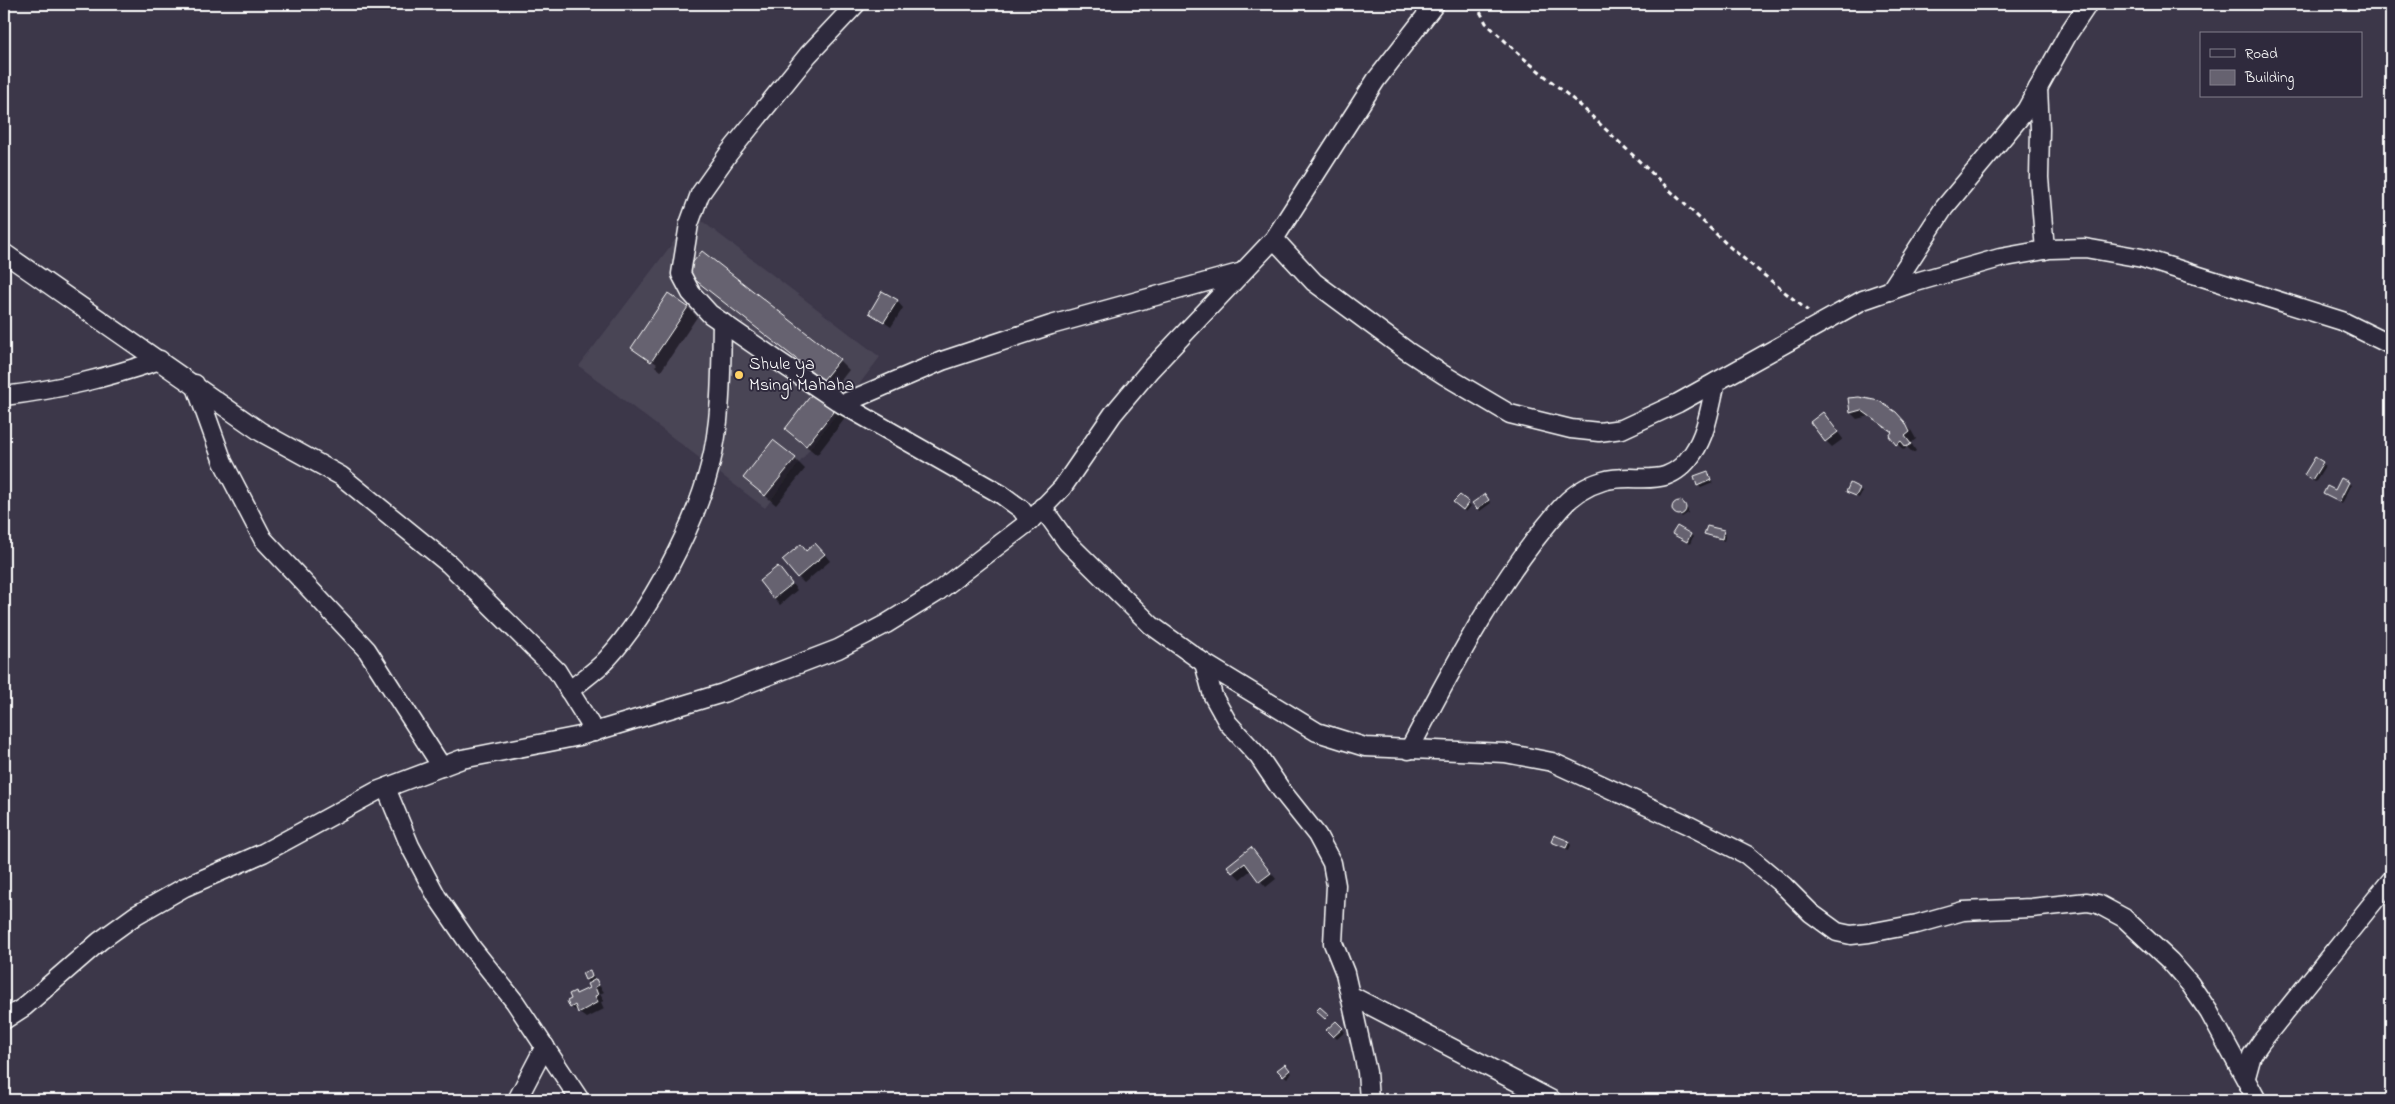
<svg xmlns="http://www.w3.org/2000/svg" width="2395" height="1104" font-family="'Indie Flower',sans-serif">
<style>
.built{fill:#494455}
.shadow{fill:#0007;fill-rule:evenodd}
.building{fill:#666270;stroke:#fff}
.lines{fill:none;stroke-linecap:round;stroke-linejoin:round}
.minor-casing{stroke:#fff;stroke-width:21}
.path{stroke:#fff;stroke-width:3;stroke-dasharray:5 4;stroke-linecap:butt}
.minor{stroke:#2f2a3d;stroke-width:18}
.poi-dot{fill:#ffd166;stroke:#2f2a3d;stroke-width:2}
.labels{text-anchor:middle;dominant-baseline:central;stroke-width:4;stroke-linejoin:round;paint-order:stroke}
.poi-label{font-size:18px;fill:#fff;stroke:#2f2a3d;text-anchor:start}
</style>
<rect width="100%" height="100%" fill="#3c3749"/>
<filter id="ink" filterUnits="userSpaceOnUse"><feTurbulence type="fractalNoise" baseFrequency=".02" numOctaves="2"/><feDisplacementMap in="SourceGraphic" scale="10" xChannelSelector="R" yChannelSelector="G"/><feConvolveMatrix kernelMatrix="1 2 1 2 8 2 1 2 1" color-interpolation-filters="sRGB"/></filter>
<g filter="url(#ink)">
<!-- built -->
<polygon class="built" points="694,215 880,357 765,508 579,366"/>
<!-- shadow -->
<g class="shadow">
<polygon points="687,272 839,360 849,370 834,389"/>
<polygon points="897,301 903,308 891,327 871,313"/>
<path d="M 688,307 L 697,317 L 661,371 L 632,348 ZM 642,354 L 657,364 L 655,366 L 642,357 Z"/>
<polygon points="1868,399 1887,406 1911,430 1916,439 1911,443 1916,451 1913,453 1907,447 1904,450 1897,444 1893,433 1879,422 1869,416 1857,419 1851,413"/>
<polygon points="836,407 846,417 817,455 786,429"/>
<polygon points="1829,420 1843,439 1832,447 1826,441"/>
<polygon points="795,459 805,469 776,505 745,478"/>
<polygon points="2315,459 2325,466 2315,482 2308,477"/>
<polygon points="1707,472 1713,483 1701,488 1698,485"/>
<polygon points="2348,483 2351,485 2342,504 2324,494 2335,491"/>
<polygon points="1851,485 1862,492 1859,498 1848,491"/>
<polygon points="1460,496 1471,506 1466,512 1455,502"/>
<polygon points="1487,498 1491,503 1480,511 1478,508"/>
<polygon points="1681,502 1688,510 1688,513 1682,517 1674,510 1673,506 1676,503"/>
<polygon points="1723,532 1726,534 1724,541 1706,534"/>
<polygon points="1691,535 1693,537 1690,544 1677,536"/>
<polygon points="801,546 807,552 822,551 830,561 804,583 798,577"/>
<polygon points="778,567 797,590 780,605 773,598"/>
<polygon points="1552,842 1568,842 1571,845 1569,850"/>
<polygon points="1257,855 1276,879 1266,887 1251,870 1240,879 1229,867"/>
<polygon points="589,972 604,992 600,994 604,1001 601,1002 604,1009 586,1018 571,1007 575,992 577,995 590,988 584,974"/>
<polygon points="1336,1022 1345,1032 1337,1039 1328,1030"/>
<polygon points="1284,1066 1292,1073 1287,1078 1279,1070"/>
</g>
<!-- building -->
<g class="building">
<polygon points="702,251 840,359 823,380 685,272"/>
<polygon points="882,291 898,300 884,322 869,313"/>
<polygon points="668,293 688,307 651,362 631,348"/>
<polygon points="815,390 837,407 806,446 785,429"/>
<polygon points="1859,397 1879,401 1896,412 1905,422 1910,432 1905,436 1911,444 1906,447 1901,441 1896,445 1889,436 1892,432 1861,410 1850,413 1848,398"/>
<polygon points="1823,412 1838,432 1825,442 1810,422"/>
<polygon points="773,440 796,458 765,496 743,478"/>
<polygon points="2315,457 2323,462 2312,480 2304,475"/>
<polygon points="1708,471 1711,480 1697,486 1694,476"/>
<polygon points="2341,478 2349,482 2339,502 2323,494 2327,486 2335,490"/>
<polygon points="1850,483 1860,488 1856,496 1846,492"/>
<polygon points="1485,494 1489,500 1477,509 1472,503"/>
<polygon points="1460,495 1469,502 1463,510 1453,502"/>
<circle cx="1679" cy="508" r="7"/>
<polygon points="1677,526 1691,534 1687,542 1672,534"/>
<polygon points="1707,526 1724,530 1722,539 1704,534"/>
<polygon points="815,543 825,554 797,578 782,560 801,544 806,551"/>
<polygon points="778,566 792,584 773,599 759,581"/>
<polygon points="1554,835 1569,841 1566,848 1551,842"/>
<polygon points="1251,847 1271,873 1259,882 1245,863 1232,873 1227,866"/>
<polygon points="590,970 592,977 585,980 582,973"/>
<polygon points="596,979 599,985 595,987 598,995 595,996 598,1002 578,1013 575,1005 570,1008 567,1001 571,999 569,994 575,991 576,994 589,988 587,984"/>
<polygon points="1320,1007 1329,1015 1325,1019 1316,1011"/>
<polygon points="1336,1021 1343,1028 1333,1037 1326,1030"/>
<polygon points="1285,1064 1290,1070 1283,1076 1277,1070"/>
</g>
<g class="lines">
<defs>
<g id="minor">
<polyline points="856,4 808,55 729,153 700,194 689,224 681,274 691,293 710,314 778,361 842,404 1002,495 1021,509 1030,521"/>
<polyline points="2038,88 2040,129 2039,178 2045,250"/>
<polyline points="1274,239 1314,282 1407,351 1444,375 1510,414 1571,429 1599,432 1622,429 1678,403 1863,300 1909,284 2000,258 2050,249 2085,248 2142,258 2342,321 2391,345"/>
<polyline points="4,253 261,432 341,476 449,564 557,671 595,732"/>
<polyline points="1890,291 1944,208 2026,110 2068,34 2088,4"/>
<polyline points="195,384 223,462 263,539 367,650 442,767"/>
<path d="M 4,396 C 62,389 105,378 160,360"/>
<polyline points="842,404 942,361 1051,325 1239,273"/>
<polyline points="1042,507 1067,542 1151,625 1204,663 1317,732 1365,747 1505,753 1552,762 1686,824 1747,855 1784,886 1811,913 1837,932 1851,935 1869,933 1917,924 1963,911 2031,908 2087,902 2098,904 2124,918 2170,961 2190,984 2209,1012 2257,1100"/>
<polyline points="1204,663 1213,696 1228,723 1259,757 1282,791 1317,835 1332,863 1336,885 1333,943 1345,973 1350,995 1367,1072 1369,1100"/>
<path d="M 569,691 C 582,680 596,671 607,659 C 649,613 695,526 710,466 C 722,420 721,370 722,322"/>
<path d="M 1409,750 C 1453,667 1498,580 1560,509 C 1572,495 1586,486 1603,481 C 1638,471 1666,493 1693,453 C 1707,433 1710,406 1716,382"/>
<polyline points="386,788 410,846 437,897 472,948 515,1002 580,1100"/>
<polyline points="1350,995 1552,1100"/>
<polyline points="4,1020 24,1007 100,941 136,915 185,887 263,853 377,791 462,759 580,736 723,693 838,649 886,624 936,593 1030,521 1062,488 1113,414 1150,370 1274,239 1376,80 1435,4"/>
<polyline points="2246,1077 2252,1055 2261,1042 2391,880"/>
<polyline points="517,1100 545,1046"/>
</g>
</defs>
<!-- minor casing -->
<use href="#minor" class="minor-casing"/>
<!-- path -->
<polyline class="path" points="1476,4 1486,23 1521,56 1581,106 1732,249 1808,311"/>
<!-- minor -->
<use href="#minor" class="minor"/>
</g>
</g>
<!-- markers -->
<circle class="poi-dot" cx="739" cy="375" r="5"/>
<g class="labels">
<!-- poi labels -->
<g class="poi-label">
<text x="749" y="365">Shule ya<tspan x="749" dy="21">Msingi Mahaha</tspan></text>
</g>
</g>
<!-- margin -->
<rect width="2395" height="1104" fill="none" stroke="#2f2a3d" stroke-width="20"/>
<rect x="10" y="10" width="2375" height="1084" fill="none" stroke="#fff" stroke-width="2" filter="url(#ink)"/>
<!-- legend -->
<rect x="2200" y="32" width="162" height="65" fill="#2f2a3d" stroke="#827f8b"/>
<rect x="2210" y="49" width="25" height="8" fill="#2f2a3d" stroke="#827f8b"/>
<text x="2245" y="58" font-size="15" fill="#ffffff">Road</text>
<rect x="2210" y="70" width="25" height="15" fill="#666270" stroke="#827f8b"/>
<text x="2245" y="82" font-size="15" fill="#ffffff">Building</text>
</svg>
